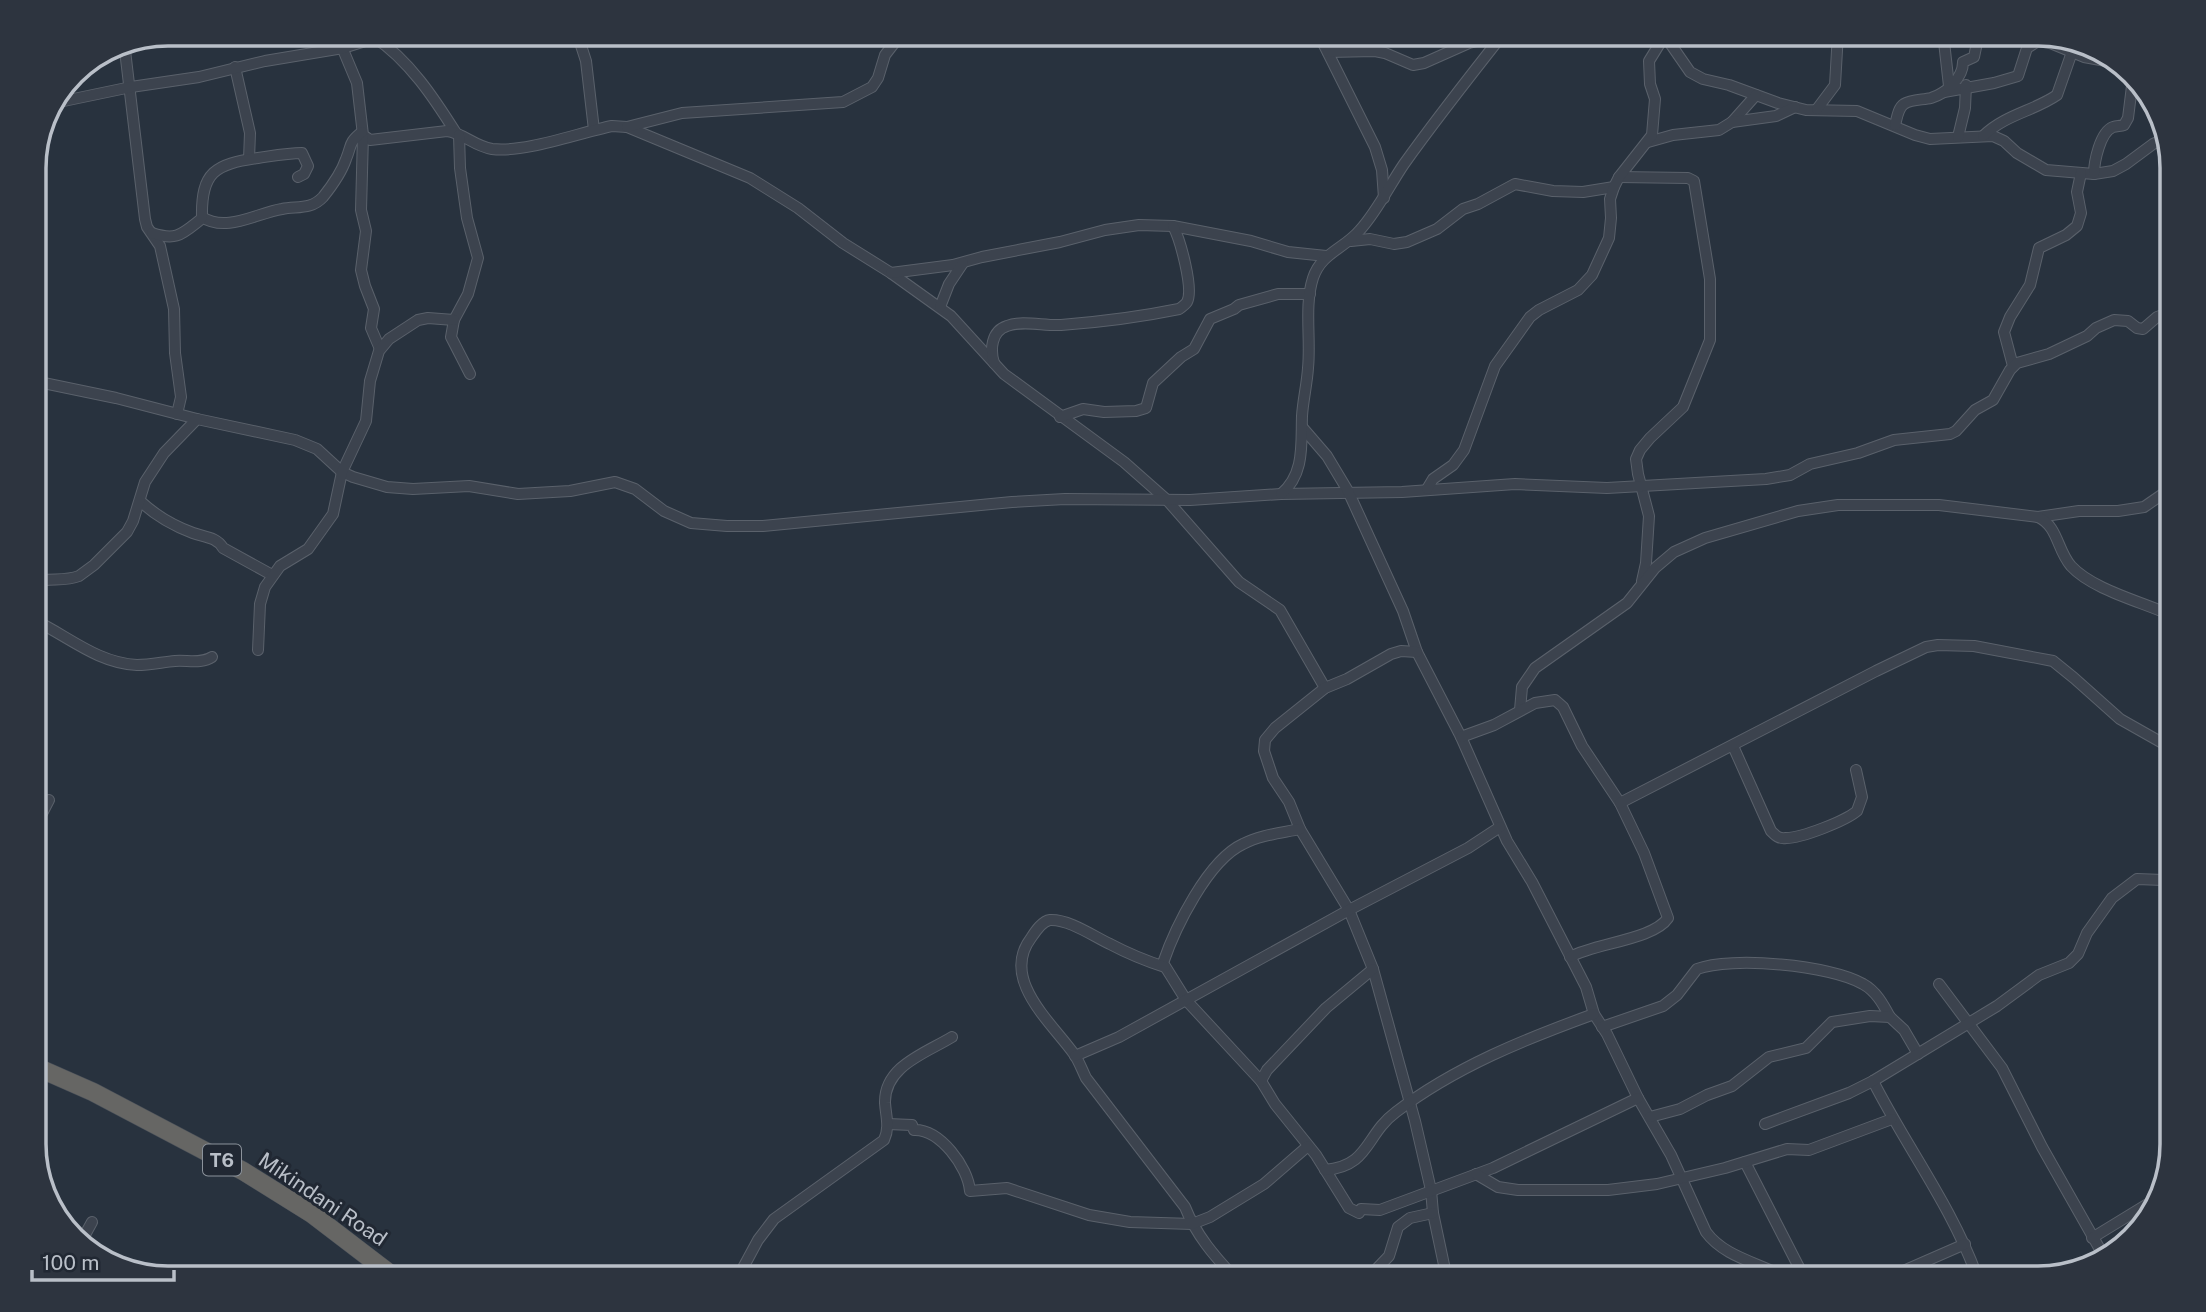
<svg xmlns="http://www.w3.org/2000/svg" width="2206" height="1312" font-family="'Public Sans',sans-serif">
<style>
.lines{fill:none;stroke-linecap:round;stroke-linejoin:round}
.minor-casing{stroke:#5a616b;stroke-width:12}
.trunk-casing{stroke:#474e58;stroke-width:19}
.minor{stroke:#3c434e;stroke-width:10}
.trunk{stroke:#666664;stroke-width:18}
.labels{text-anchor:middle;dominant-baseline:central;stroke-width:6;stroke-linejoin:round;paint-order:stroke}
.shield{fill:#212833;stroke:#8b929b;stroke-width:2}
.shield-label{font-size:19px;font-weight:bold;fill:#b9bfc8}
.street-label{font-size:21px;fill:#b9bfc8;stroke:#212833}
.rim{fill:none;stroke:#b9bfc8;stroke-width:3.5}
</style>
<rect width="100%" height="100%" fill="#28323e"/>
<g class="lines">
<defs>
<g id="minor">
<polyline points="577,33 586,61 594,130"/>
<polyline points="1318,33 1375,147 1382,170 1384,198"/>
<polyline points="1663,33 1690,72 1703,79 1729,85 1778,103 1806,110 1857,111 1915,135 1930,139 1993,136 2004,141 2017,153 2046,170 2094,174 2113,171 2126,164 2153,144 2166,138"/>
<polyline points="1943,33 1949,86"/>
<path d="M 374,37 C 409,60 434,98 456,133"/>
<polyline points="1978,38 2035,41"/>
<polyline points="124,42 145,219 147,227 160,246 174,309 175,353 181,397 177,414"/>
<path d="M 344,52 L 357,83 L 363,135 L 370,140 L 447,131 C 463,133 474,146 492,149 C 525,153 578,133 612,126 L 627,127 L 750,178 L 798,208 L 843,243 L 891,273 L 951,316 L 1004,374 L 1124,462 L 1167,500 L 1239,582 L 1280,610 L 1325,688"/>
<polyline points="1328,52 1375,51 1385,53 1413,65 1424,63 1469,43 1503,35"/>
<polyline points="235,67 250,133 249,159"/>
<polyline points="1944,92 1994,83 2018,76 2027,48 2038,41 2050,43 2084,57 2117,63"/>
<polyline points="59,102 131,87 199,77 265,61 343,48 391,33"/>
<polyline points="1817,109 1835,85 1838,33"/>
<polyline points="1732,122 1756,95"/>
<path d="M 1895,125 C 1897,118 1898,108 1904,104 C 1911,99 1923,100 1931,98 C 1947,93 1963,78 1963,62 L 1974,57 L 1979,33"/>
<polyline points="627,127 682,113 843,102 872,87 878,78 885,55 902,33"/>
<polyline points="363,135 361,210 366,231 361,270 365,286 374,309 371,328 380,349"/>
<polyline points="459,135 460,168 467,218 478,258 468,294 454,320 451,337 470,374"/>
<path d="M 1983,136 C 2006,114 2034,111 2057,95 L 2072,52"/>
<polyline points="1958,137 1965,108 1966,85"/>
<polyline points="1648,142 1673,135 1719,130 1732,122 1776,116 1795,107"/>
<polyline points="34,162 41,151 43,139"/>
<path d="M 2094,174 C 2094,162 2100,132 2113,127 C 2117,126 2121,126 2124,125 L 2128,118 L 2133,78"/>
<polyline points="1619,177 1688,178 1694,181 1710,279 1710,340 1683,407 1650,438 1640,450 1636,459 1638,474 1649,516 1646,563 1642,581"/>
<path d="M 202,217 C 226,233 257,213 282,209 C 297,206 311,210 323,197 C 331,187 342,171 346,159 C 352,145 348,143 362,132"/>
<path d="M 152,233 C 176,241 181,235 200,220 L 202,217 C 201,172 215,164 258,158 C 272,156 288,153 302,153 L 308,166 L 304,174 L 298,177"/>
<polyline points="1351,241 1370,239 1394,244 1407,242 1437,229 1463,209 1478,204 1515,184 1553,191 1583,192 1614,187"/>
<polyline points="891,273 953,265 982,257 1060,242 1105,230 1139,225 1173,226 1251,241 1288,252 1326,256"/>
<polyline points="940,307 949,284 963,263"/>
<path d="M 994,363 C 990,350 991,331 1007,326 C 1022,320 1044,326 1061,325 C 1100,322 1140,317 1179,309 C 1182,307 1185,305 1187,302 C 1194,289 1180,239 1173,226"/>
<polyline points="2013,366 2004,332 2010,317 2030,285 2039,248 2066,235 2077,226 2081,213 2077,192 2081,173"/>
<polyline points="34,381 116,398 197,419 295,440 317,449 342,472 353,477 387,487 413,489 469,486 518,494 570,491 615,482 635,489 664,511 691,523 727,526 763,526 1012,502 1065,499 1190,500 1281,494 1402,492 1515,484 1607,488 1766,479 1790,475 1810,464 1858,453 1894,440 1950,434 1956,431 1975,410 1993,400 2010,370 2017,363 2049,354 2087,336 2096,328 2114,320 2128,321 2137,328 2143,329 2157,317 2173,311"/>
<polyline points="1060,417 1083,409 1104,412 1136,411 1146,408 1153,383 1181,357 1194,349 1210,319 1234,309 1239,305 1278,294 1310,294"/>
<path d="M 1302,427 L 1327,456 L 1348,491 L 1403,611 L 1417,652 L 1461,737 L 1507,841 L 1532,882 L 1586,987 L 1594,1014 L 1607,1034 L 1638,1098 L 1671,1155 L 1706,1232 C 1725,1258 1761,1263 1788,1279"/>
<polyline points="1427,489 1433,479 1453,465 1464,450 1495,366 1530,317 1539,310 1578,290 1592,275 1609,238 1611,218 1610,199 1614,187 1619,177 1652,135 1655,99 1650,84 1649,61 1665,35"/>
<path d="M 1281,494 C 1305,474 1301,444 1302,416 C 1303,400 1307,384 1308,368 C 1311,339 1304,306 1313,278 C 1321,253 1344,249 1360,230 C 1378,210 1389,186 1404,164 C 1436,119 1470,76 1504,33"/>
<path d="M 140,501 C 155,515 174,526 193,533 C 204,537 217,537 223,548 L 272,575"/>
<polyline points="2038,517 2079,511 2118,511 2144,507 2173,487"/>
<path d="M 34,582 C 49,577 64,582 79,576 L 94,565 L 127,532 L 133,521 L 145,482 L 164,453 L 197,419"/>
<path d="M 34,620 C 68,636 97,663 137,665 C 150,665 163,662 175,661 C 187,660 202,664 212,657"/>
<polyline points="258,650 260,604 265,587 280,566 308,549 333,514 342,472 366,421 370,381 379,351 389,339 418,320 428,318 454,320"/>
<polyline points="1417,652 1401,651 1391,654 1347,679 1325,688 1275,728 1265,740 1264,751 1273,778 1289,802 1300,829 1349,910 1373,969 1415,1121 1431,1190 1433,1213 1447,1279"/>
<path d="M 1520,710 L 1522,687 L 1535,668 L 1627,603 L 1655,568 L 1674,552 L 1705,538 L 1798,511 L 1838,505 L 1939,505 L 2038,517 C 2058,526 2057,550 2071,566 C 2093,590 2143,602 2173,616"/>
<path d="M 1461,737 L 1494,725 L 1535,703 L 1555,700 L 1563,707 L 1582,746 L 1620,803 L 1644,853 L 1668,918 C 1653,940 1595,943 1570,957"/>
<path d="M 1733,746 L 1771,831 C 1776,836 1779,839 1786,838 C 1802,838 1845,821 1857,811 L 1862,797 L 1856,770"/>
<polyline points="1620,803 1876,671 1926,647 1938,645 1974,646 2053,661 2074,678 2120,719 2173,749"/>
<polyline points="34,829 49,800"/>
<path d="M 1300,829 C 1281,833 1260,835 1243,844 C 1208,860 1175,928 1163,963 L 1186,1000 L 1261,1081 L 1275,1104 L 1316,1155 L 1349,1208 L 1359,1213 L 1361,1209 L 1380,1210 L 1493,1168 L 1638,1098"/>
<path d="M 1165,967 C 1146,961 1127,953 1110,944 C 1093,936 1069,919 1050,920 C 1042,921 1035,932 1031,938 C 1000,979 1051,1022 1074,1054 C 1079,1061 1082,1070 1086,1078 L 1185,1207 C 1196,1235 1215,1257 1236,1279"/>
<polyline points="1939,984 2002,1068 2042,1147 2106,1260"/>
<path d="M 1602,1027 L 1663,1006 L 1677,995 L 1697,969 C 1731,956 1831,965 1863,984 C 1876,991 1883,1004 1890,1017"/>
<polyline points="1075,1056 1119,1037 1349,910 1468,848 1500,827"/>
<polyline points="1261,1081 1267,1070 1326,1008 1373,969"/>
<path d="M 1873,1081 C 1907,1148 1953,1208 1978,1279"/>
<polyline points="1650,1117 1680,1109 1707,1095 1732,1086 1769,1057 1806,1048 1832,1022 1870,1016 1890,1017 1904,1030 1918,1054"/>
<path d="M 888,1124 L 912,1125 L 914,1130 C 940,1129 968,1167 970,1191 L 1007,1188 L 1089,1215 L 1130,1222 L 1192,1224 L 1210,1217 L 1264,1184 L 1308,1146"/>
<polyline points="1765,1124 1849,1093 1873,1081 1997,1006 2039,975 2069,963 2078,954 2087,933 2112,898 2137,879 2163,880 2173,871"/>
<polyline points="1745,1162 1805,1279"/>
<path d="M 1325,1170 C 1370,1166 1365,1135 1396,1112 C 1455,1067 1525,1039 1594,1014"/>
<polyline points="1476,1174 1498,1187 1518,1190 1608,1190 1657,1184 1725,1168 1787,1149 1809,1150 1892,1119"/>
<polyline points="2092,1238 2159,1197"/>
<polyline points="81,1242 92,1222"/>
<path d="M 737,1279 L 758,1240 L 774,1219 L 884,1140 C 890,1127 886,1117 885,1103 C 884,1066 926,1053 952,1037"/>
<polyline points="1367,1279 1389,1256 1398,1227 1410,1218 1433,1213"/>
<polyline points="1885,1279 1965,1244"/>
</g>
<polyline id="trunk" points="34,1066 93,1092 243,1171 312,1214 397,1279"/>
</defs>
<!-- minor casing -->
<use href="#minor" class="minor-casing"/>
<!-- trunk casing -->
<use href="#trunk" class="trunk-casing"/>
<!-- minor -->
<use href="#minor" class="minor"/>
<!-- trunk -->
<use href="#trunk" class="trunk"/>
</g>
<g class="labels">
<!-- shield labels -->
<rect class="shield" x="203" y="1144.5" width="38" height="31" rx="5"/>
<g class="shield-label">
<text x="222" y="1160">T6</text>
</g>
<!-- street labels -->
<g class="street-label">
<text transform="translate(323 1199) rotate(34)">Mikindani Road</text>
</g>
</g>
<!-- crop -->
<path d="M0 0H2206V1312H0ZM168 46H2038A122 122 0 0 1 2160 168V1144A122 122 0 0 1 2038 1266H168A122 122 0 0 1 46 1144V168A122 122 0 0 1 168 46Z" fill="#2d343f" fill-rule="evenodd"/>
<path class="rim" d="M168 46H2038A122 122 0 0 1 2160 168V1144A122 122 0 0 1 2038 1266H168A122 122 0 0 1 46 1144V168A122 122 0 0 1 168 46Z"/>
<!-- scale -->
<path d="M32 1270v10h142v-10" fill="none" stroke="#b9bfc8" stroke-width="3.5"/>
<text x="42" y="1270" font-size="21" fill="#b9bfc8" stroke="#212833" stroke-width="5" paint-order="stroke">100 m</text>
</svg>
